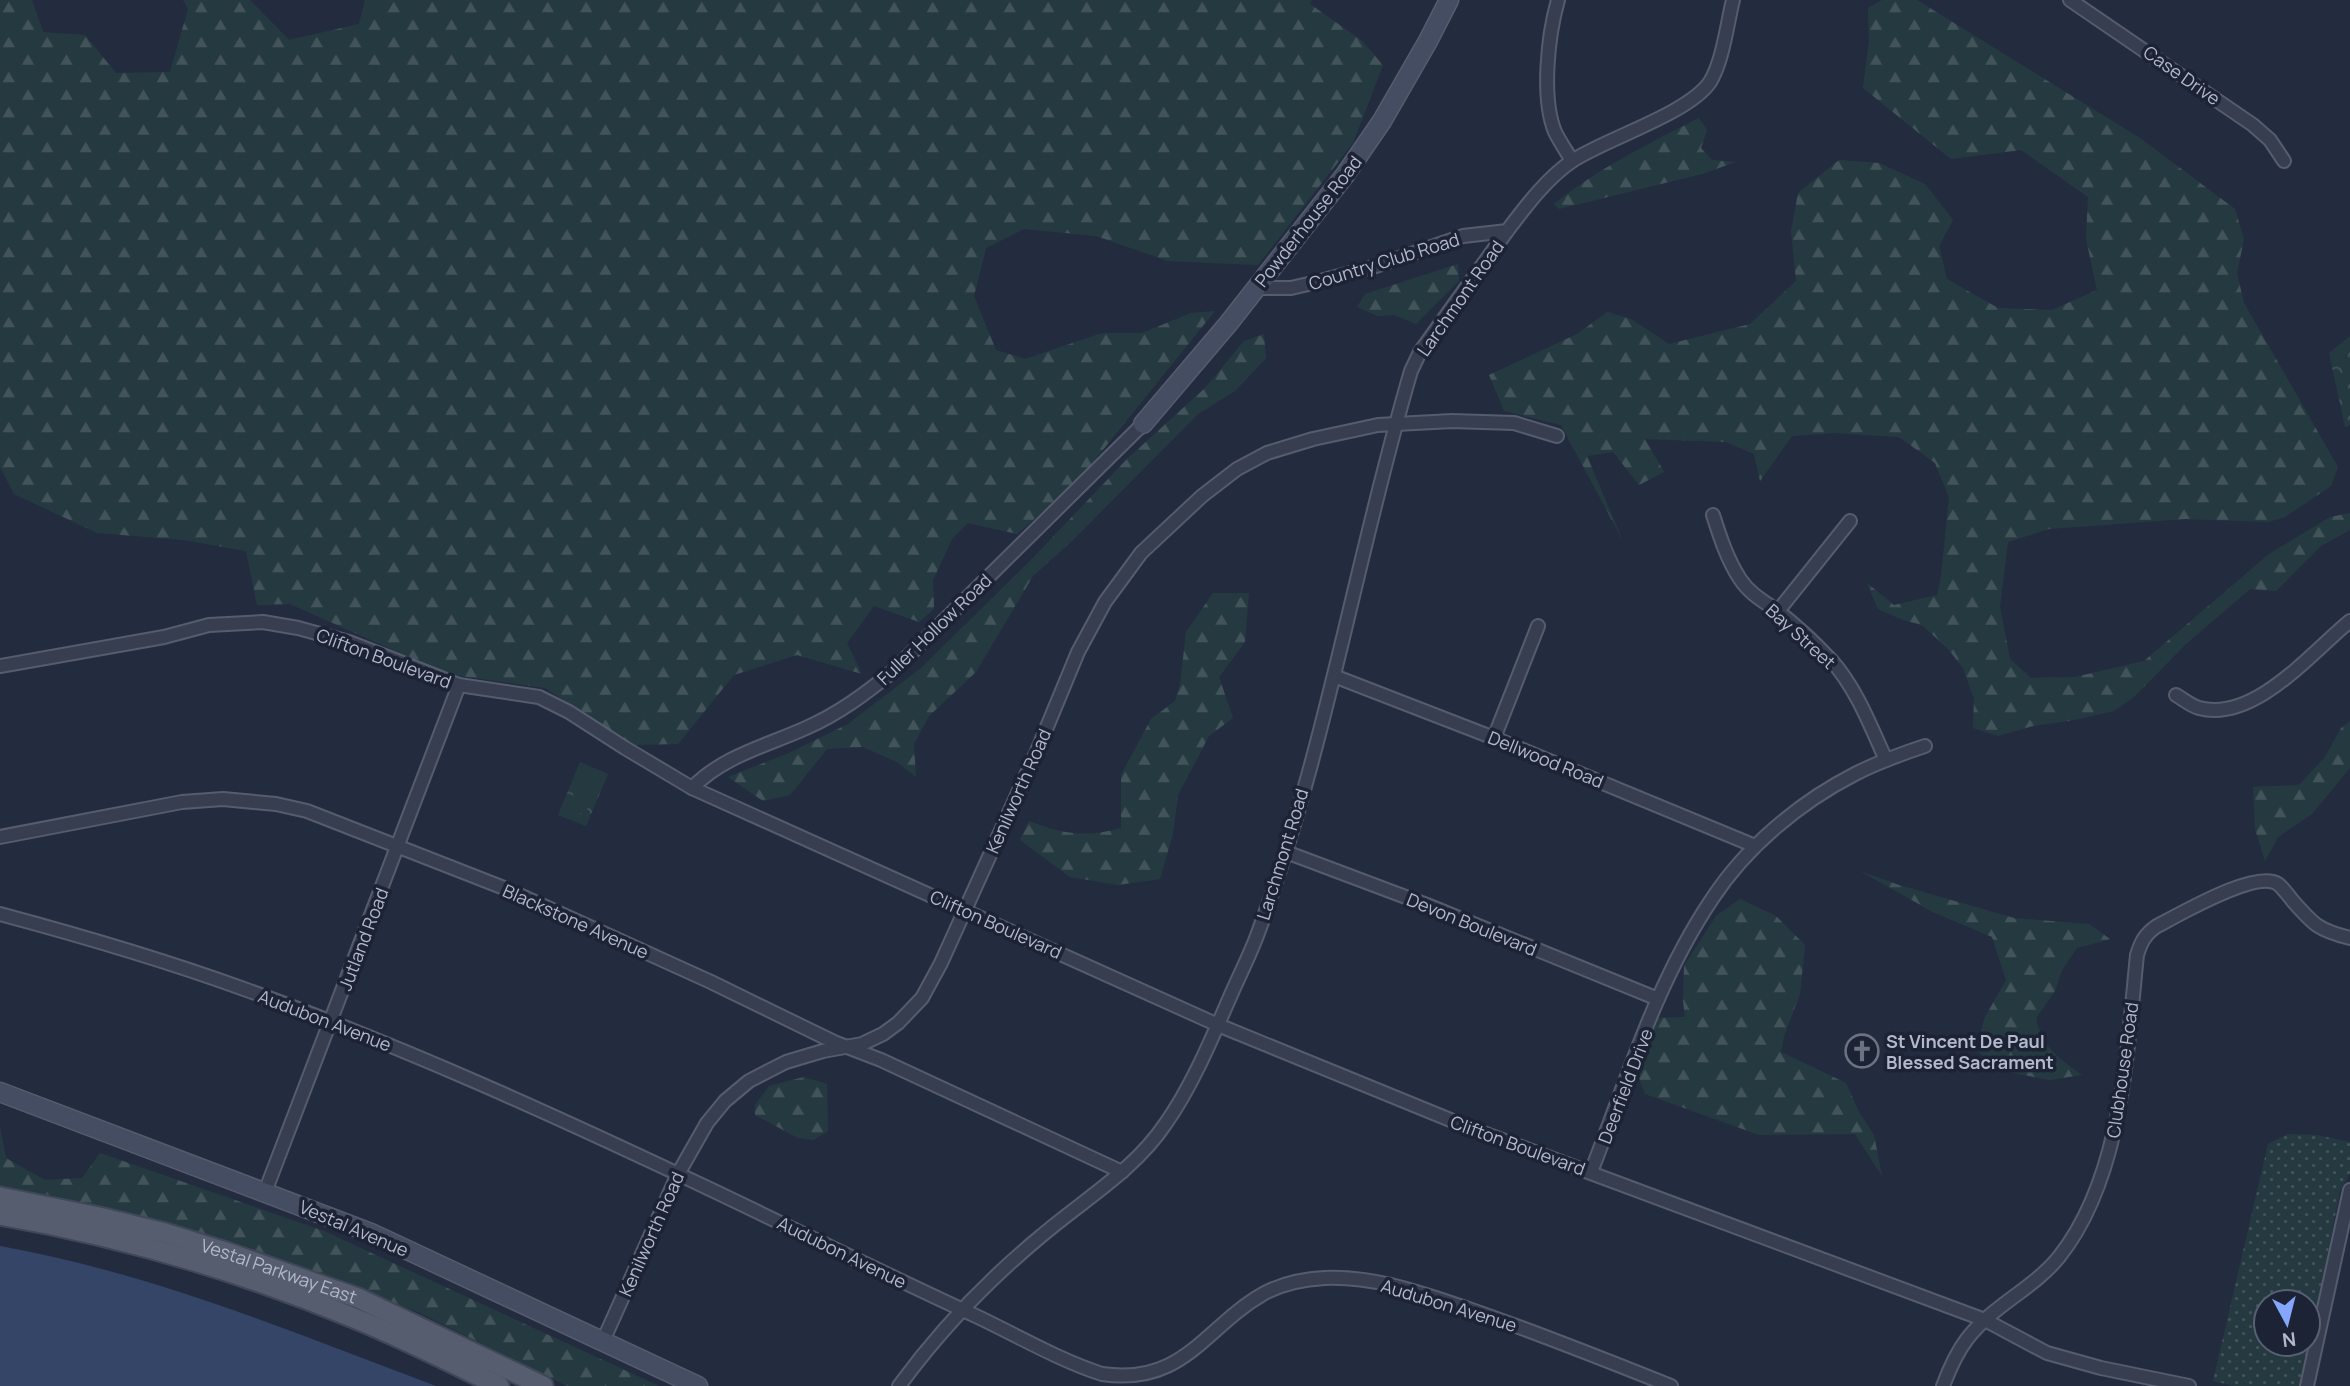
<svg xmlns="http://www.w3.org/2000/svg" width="2350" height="1386" font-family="Manrope,sans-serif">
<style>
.grass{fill:url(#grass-dots);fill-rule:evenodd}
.forest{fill:url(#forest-firs)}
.park{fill:url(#park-crowns)}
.pitch{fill:#253a40}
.water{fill:#354567}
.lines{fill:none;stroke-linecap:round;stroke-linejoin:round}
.street-casing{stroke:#555c6d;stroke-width:16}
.secondary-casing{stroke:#555c6d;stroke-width:21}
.primary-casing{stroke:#404758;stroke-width:23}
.street{stroke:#373e4f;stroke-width:12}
.secondary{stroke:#454d62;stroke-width:18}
.primary{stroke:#555d6f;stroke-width:19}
.labels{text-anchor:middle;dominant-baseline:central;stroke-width:7;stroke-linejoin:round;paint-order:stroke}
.street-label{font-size:18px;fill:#b3b9ca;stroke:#1c2334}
.poi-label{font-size:18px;font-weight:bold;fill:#b3b9ca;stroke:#1c2334;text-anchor:start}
</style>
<defs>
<pattern id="grass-dots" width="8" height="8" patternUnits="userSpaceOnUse" patternTransform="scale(1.75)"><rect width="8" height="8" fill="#253a40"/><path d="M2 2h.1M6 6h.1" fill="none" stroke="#42545a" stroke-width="1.8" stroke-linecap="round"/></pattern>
<pattern id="forest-firs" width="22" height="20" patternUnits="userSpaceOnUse" patternTransform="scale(1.75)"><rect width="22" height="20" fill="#253a40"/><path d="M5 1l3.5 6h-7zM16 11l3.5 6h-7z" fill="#42545a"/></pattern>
<pattern id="park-crowns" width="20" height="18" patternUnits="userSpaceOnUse" patternTransform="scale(1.75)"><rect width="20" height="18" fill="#253a40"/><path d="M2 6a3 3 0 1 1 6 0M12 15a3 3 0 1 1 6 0" fill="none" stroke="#42545a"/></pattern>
</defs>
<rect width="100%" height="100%" fill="#232c3f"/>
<!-- grass -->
<path class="grass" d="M 2288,1134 L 2317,1135 L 2350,1142 L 2350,1173 L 2340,1191 L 2304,1376 L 2300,1386 L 2235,1386 L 2213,1381 L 2268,1144 ZM 2266,1302 L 2308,1302 L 2308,1344 L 2266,1344 Z"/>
<!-- forest -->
<g class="forest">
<polygon points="0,0 32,0 43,32 85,35 116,73 170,72 188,9 183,0 250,0 289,40 359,24 365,0 1312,0 1310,4 1361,40 1383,65 1353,143 1258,265 1168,261 1096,236 1024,229 986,248 974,296 996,350 1025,359 1102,333 1142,333 1191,313 1215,311 1077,482 1017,534 968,523 952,539 933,580 934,609 919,622 874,606 847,643 862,674 797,655 734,675 678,744 633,745 545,688 447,674 290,604 257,605 246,551 184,540 97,533 14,494 0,467"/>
<polygon points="1882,0 1917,0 2140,138 2235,209 2244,239 2237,273 2244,303 2338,467 2331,486 2285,517 2268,522 2185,519 2049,529 2008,542 2000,607 2010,659 2031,678 2075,677 2144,661 2269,554 2330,517 2350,513 2350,530 2321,546 2276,591 2250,589 2185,645 2135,696 2114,711 2069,721 2033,726 1998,736 1973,728 1974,699 1963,668 1948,649 1922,625 1903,620 1878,609 1867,583 1894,605 1937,595 1941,577 1949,497 1935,463 1899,437 1833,433 1792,436 1760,481 1754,454 1726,442 1645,439 1664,472 1639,485 1613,452 1587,456 1622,539 1561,425 1504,411 1489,375 1577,334 1607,312 1631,319 1669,344 1750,324 1796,281 1791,231 1798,193 1839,160 1879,163 1925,184 1953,220 1939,246 1947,279 1998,308 2052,310 2097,290 2086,239 2088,197 2021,150 1951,159 1863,88 1869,40 1868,8"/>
<path d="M 1699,118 L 1707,130 L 1701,148 L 1712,160 L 1736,162 L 1702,174 L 1559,209 L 1554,204 C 1599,168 1648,144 1699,118 Z"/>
<polygon points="1458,264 1459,281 1416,324 1394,315 1378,316 1357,307 1365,294"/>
<polygon points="1264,334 1266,358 1235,391 1198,414 1072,541 1033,576 976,672 929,716 914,744 916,777 897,762 863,747 827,749 790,795 763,801 728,777 789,753 848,724 921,668 1030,561 1127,459 1205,388 1244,341"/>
<path d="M 1213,593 L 1249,593 L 1245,642 L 1219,677 L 1233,718 L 1209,736 L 1178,795 L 1173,834 L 1160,879 L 1118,885 L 1070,877 L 1020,840 L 1029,821 C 1062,834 1086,838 1121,828 L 1121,775 L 1151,719 L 1175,701 L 1180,685 L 1186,632 Z"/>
<polygon points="2350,721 2350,768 2312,814 2278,837 2265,861 2255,829 2253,787 2299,785 2325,757 2341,728"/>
<path d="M 1860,871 L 1899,885 L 2014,918 L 2089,924 L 2110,939 L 2077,948 L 2062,970 L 2055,991 L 2036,1018 C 2042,1048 2059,1058 2082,1075 L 2049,1080 L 1997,1070 L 1976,1049 L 1985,1017 L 2006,980 L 1992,937 L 1933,912 Z"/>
<polygon points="1740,899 1776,916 1805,945 1800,994 1784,1036 1781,1052 1846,1083 1859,1112 1874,1135 1882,1176 1855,1134 1759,1135 1645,1094 1639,1078 1655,1018 1685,1017 1683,1001 1684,966 1716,916"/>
<polygon points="804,1077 827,1084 828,1131 813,1140 798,1138 755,1115 755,1105 769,1086"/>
<polygon points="0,1127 6,1158 45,1180 82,1178 100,1153 324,1231 659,1386 567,1386 418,1312 253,1249 50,1195 0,1188"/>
</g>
<!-- park -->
<g class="park">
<polygon points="2350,336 2350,425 2345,427 2329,353"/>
<polygon points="580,762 608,774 586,826 558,815"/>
</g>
<!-- pitch -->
<polygon class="pitch" points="582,771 599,778 585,815 568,808"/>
<!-- water -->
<path class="water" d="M 0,1246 C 151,1273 293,1332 436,1386 L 0,1386 Z"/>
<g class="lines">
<defs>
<g id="street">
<path d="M 1558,0 C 1548,35 1541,98 1555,132 C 1560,142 1567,152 1572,161"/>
<polyline points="2070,0 2253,125 2270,140 2284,161"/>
<path d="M 1256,288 L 1291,288 L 1317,282 L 1376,266 L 1463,236 L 1507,231 C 1526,206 1546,179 1572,161 C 1607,138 1688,114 1710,82 C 1723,61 1727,24 1733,0"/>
<path d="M 1713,515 C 1720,537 1727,559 1740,579 C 1749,593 1763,601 1776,610 C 1796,625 1815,643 1832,661 C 1857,690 1870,725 1886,760"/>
<polyline points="1778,611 1850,521"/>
<polyline points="0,666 164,637 209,625 263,622 298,628 349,642 459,685 539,697 569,712 625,748 692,788 1218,1025 1470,1128 1985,1320 2047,1353 2101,1368 2189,1386"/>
<polyline points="1334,676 1494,738 1755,846"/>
<path d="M 2176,695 C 2183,699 2191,706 2199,708 C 2254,723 2312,652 2350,621"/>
<polyline points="1494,738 1538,626"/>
<path d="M 692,788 C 723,756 766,746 806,728 C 838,714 865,694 892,672 L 1143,424"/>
<polyline points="0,837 182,802 223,799 276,804 307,811 504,888 711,982 834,1042 881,1060 1122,1172"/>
<polyline points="1286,852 1427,905 1658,999"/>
<path d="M 0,914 C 82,936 164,960 244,989 C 405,1047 560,1118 714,1191 C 802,1233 889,1276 978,1317 C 1018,1336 1059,1360 1102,1374 C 1184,1386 1205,1327 1263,1294 C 1281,1284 1305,1279 1325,1278 C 1375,1276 1420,1293 1466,1308 C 1536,1332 1603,1359 1671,1386"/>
<path d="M 1591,1172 C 1627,1080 1656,982 1712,899 C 1746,847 1800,802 1855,774 C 1878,762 1901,754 1925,746"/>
<polyline points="265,1192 459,685"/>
<polyline points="603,1341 678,1174 707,1123 725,1101 749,1081 786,1062 823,1051 862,1044 883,1034 898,1023 922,998 941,963 1037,751 1078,652 1105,602 1141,553 1202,496 1237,469 1267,453 1313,439 1378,425 1452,421 1514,423 1557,436"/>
<path d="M 899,1386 C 940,1330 987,1281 1040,1237 C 1083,1200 1134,1171 1166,1123 C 1192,1086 1212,1038 1230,997 C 1239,976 1250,955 1258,933 C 1326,750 1356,557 1411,371 L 1420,352 L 1507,231"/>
<path d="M 1943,1386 C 1949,1370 1957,1352 1967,1339 C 1992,1306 2033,1289 2059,1257 C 2122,1178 2127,1052 2137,955 C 2141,942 2145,934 2157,926 C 2179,915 2256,869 2278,884 C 2283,888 2288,895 2292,900 C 2314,925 2318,930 2350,938"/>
<polyline points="2307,1386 2350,1190"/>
</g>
<g id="secondary">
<polyline points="1143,424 1228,324 1345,175 1382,121 1428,41 1449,0"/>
<polyline points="0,1092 371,1233 698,1386"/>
</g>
<g id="primary">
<path id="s1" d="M 0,1197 L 99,1217 L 165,1233 L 226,1252 L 358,1298 L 543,1386"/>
<path d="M 0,1215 C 121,1236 240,1271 354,1318 C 403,1338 451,1362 499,1386"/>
</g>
</defs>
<!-- street casing -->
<use href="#street" class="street-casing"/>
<!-- secondary casing -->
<use href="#secondary" class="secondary-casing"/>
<!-- primary casing -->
<use href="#primary" class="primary-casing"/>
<!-- street -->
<use href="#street" class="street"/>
<!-- secondary -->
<use href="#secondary" class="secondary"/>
<!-- primary -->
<use href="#primary" class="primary"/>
</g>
<!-- icons -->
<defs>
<symbol id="church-ring" viewBox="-11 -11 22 22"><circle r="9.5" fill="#1c2334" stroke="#6b7280" stroke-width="1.5"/><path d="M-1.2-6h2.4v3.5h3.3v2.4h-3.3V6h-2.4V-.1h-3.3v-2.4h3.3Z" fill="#6b7280"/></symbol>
</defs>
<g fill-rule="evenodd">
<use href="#church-ring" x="1843" y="1032" width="38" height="38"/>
</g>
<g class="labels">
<!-- street labels -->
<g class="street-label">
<text transform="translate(2182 75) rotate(35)">Case Drive</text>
<text transform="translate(1308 221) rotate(-52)">Powderhouse Road</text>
<text transform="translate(1384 261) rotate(-17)">Country Club Road</text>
<text transform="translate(1460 298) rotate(-55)">Larchmont Road</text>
<text transform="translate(934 629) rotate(-44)">Fuller Hollow Road</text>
<text transform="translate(1801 636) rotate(42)">Bay Street</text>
<text transform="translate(384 658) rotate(20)">Clifton Boulevard</text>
<text transform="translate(1546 759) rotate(22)">Dellwood Road</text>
<text transform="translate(1018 791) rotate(-66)">Kenilworth Road</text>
<text transform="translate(1282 854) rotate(-73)">Larchmont Road</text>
<text transform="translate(576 921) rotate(24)">Blackstone Avenue</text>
<text transform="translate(996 924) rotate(24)">Clifton Boulevard</text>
<text transform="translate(1472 924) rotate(22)">Devon Boulevard</text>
<text transform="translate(363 939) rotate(-69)">Jutland Road</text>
<text transform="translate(325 1020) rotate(21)">Audubon Avenue</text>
<text transform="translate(2122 1070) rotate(-82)">Clubhouse Road</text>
<text transform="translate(1625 1086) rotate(-69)">Deerfield Drive</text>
<text transform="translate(1518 1145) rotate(20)">Clifton Boulevard</text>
<text transform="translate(354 1228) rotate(23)">Vestal Avenue</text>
<text transform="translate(651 1234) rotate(-66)">Kenilworth Road</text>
<text transform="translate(842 1252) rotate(26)">Audubon Avenue</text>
<text stroke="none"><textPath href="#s1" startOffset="289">Vestal Parkway East</textPath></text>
<text transform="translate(1449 1305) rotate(17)">Audubon Avenue</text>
</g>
<!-- poi labels -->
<g class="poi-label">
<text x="1886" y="1041">St Vincent De Paul<tspan x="1886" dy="21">Blessed Sacrament</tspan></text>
</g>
</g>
<!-- north arrow -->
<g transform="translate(2287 1323) rotate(173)"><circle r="33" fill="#1c2334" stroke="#585f70" stroke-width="2"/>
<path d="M0-5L12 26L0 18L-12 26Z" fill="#85a6fd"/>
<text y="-10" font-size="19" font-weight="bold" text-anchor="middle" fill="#b3b9ca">N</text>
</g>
</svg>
